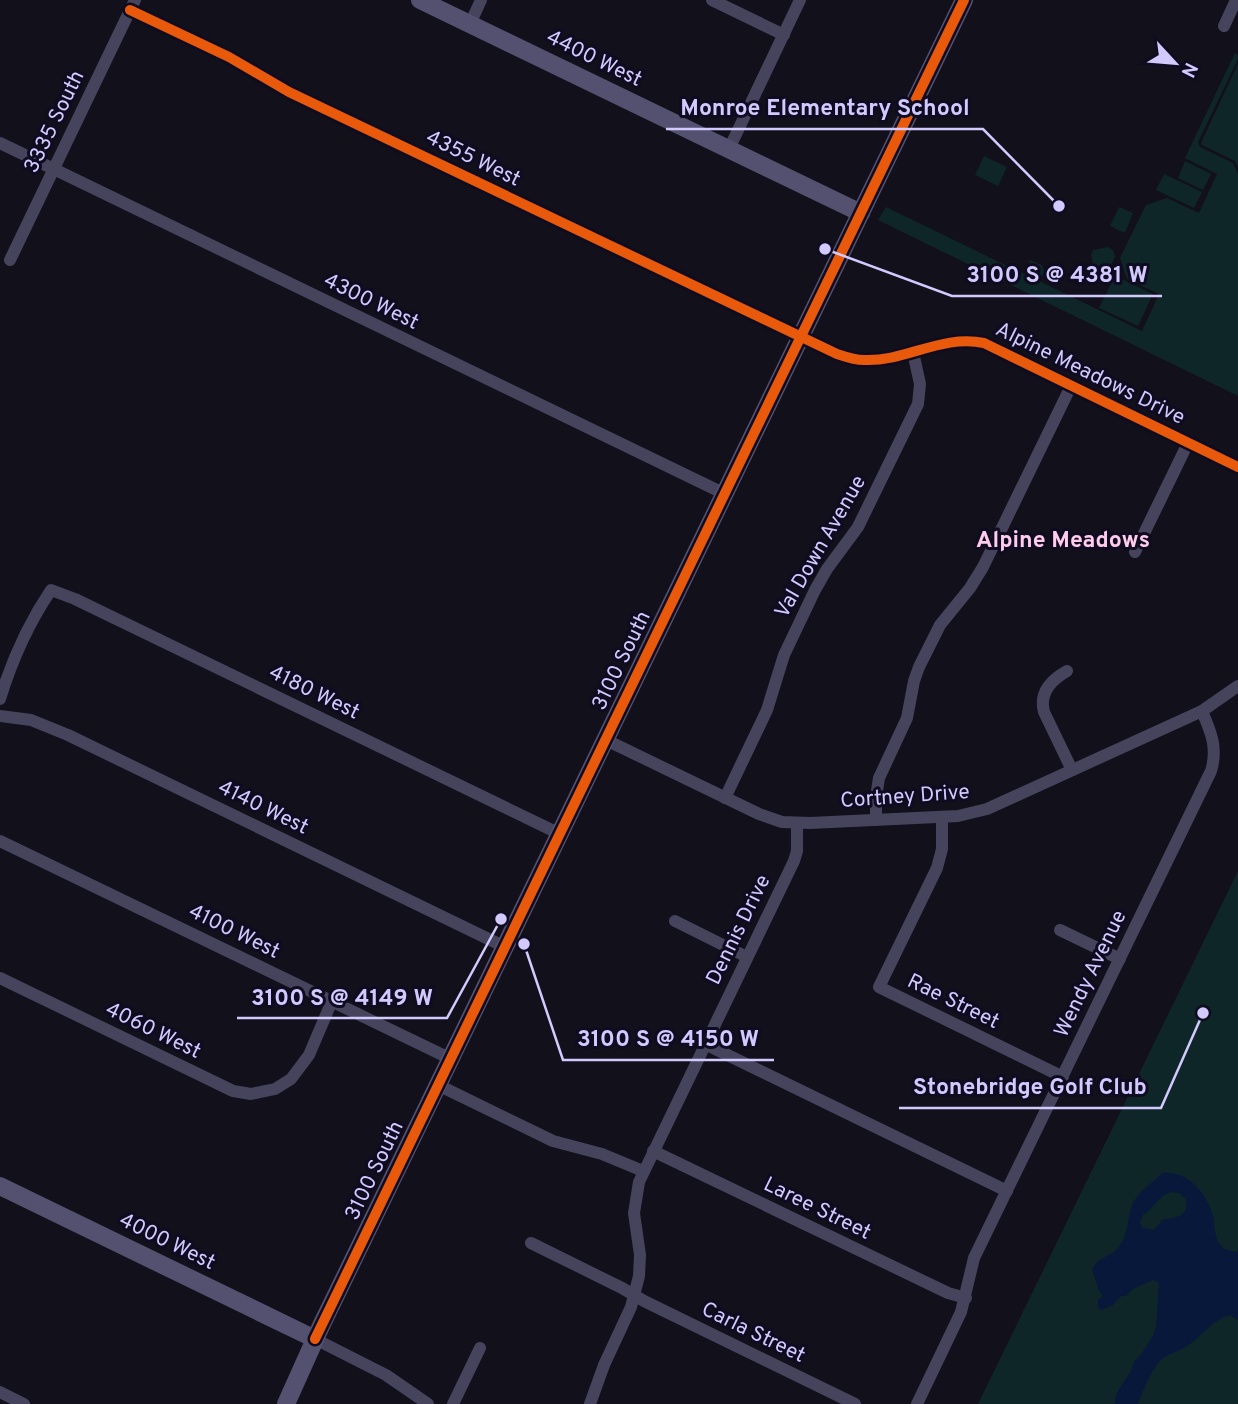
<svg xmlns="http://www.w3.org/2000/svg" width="1238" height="1404" font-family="Overpass,sans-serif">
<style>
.green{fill:#0f2628}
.water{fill:#07183b;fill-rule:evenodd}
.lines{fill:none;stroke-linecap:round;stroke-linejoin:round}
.street{stroke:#45445c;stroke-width:12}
.secondary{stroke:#53516f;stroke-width:18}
.cycleway-casing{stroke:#0f0b20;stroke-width:15}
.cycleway{stroke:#e8590c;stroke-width:10}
.labels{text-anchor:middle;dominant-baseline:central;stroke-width:6;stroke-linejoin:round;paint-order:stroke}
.street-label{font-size:21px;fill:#d2caff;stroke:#0f0b20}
.neighbourhood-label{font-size:23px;font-weight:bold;fill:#ffcceb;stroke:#0f0b20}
.leader{fill:none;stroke:#d2caff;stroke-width:2.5}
.callout-dot{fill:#d2caff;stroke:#0f0b20;stroke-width:2.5}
.callout-label{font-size:23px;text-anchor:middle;font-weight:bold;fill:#d2caff;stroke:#0f0b20;stroke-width:6;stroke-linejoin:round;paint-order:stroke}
</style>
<rect width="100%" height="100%" fill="#12101b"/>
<!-- green -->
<g class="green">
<polygon points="1235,53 1238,55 1238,59 1198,142 1200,147 1233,163 1238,174 1238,396 878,220 886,207 1030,277 1028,266 1030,260 1042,265 1044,272 1042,276 1035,279 1142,331 1159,294 1127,279 1120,258 1146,205 1167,198 1199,213 1217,174 1185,158"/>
<polygon points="1238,64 1238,167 1235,161 1202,145 1201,143"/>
<polygon points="984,156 1007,167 998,186 975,175"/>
<polygon points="1185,161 1211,174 1203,190 1178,178"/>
<polygon points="1164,174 1202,192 1194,208 1156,190"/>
<polygon points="1119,207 1133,213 1125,233 1110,226"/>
<polygon points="1108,247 1113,250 1115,257 1111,265 1103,270 1093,264 1091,255 1093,250"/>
<polygon points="1115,276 1153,294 1138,326 1099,308"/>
<polygon points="1238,871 1238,1404 978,1404"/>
</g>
<!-- water -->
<path class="water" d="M 1162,1173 C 1188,1170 1207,1193 1213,1216 C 1215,1224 1214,1236 1219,1243 C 1223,1250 1230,1251 1238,1252 L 1238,1320 L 1230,1315 C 1213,1319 1203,1335 1190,1344 C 1181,1351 1169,1353 1161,1360 C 1152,1369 1142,1392 1138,1404 L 1115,1404 C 1115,1386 1132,1377 1134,1361 L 1140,1356 L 1153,1336 L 1156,1326 L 1159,1283 L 1153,1280 L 1133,1289 L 1126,1296 L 1121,1296 L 1113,1305 L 1102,1310 L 1098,1308 L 1098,1300 L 1103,1296 L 1099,1291 L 1092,1269 C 1098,1257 1110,1257 1118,1248 C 1130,1235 1126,1216 1134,1201 C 1141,1189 1153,1183 1162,1173 ZM 1172,1192 L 1179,1193 L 1186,1199 C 1189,1218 1176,1217 1162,1220 L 1154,1230 L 1143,1228 L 1140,1222 L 1143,1215 C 1157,1206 1157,1196 1172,1192 Z"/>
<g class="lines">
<!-- street -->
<g class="street">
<polyline points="712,0 784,35"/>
<path d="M 130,10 L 229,57 L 289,92 L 837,354 C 846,357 854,360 864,360 C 905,362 942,334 984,343 L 1238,467"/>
<polyline points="470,24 481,0"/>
<polyline points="1224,26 1236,0"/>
<polyline points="0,143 725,494"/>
<polyline points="729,149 800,0"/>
<polyline points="10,260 135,0"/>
<polyline points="1135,552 1188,443"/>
<path d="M 1067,671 C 1051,680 1039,693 1044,712 L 1072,770"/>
<path d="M 0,699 C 12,660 28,624 51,590 L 75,599 L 560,834"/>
<polyline points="0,716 31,720 68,735 505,947"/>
<polyline points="606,740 759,814 782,822 810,823 958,816 987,809 1202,711 1238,686"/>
<polyline points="725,798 767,710 784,655 815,590 827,569 858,527 918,404 920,384 913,352"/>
<polyline points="942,817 942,849 937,868 879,987 1063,1077"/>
<polyline points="876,820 876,797 879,778 907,718 914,681 919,667 940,625 970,588 983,567 1071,386"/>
<polyline points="0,841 451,1059"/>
<polyline points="675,921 747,957"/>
<polyline points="1060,930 1120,959"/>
<polyline points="0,978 198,1074 233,1091 251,1094 275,1089 291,1079 309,1055 332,1001"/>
<polyline points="705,1044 1007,1191"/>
<polyline points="438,1085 553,1141 602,1154 643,1171"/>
<polyline points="653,1151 948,1293 966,1298"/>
<polyline points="531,1243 622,1288 644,1301 855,1404"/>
<polyline points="315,1339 386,1375 428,1404"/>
<polyline points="0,1392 24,1404"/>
<polyline points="453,1404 480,1348"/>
<polyline points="590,1404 604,1365 631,1307 639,1276 640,1255 634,1213 639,1182 794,861 797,851 797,824"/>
<path d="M 917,1404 L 961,1312 L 974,1258 L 1211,771 C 1218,748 1211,732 1202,711"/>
</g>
<!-- secondary -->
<g class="secondary">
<polyline points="420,0 861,213"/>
<polyline points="0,1186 315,1339"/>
<polyline points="286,1404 321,1326 964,0"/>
</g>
<defs>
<g id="cycleway">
<path d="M 130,10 L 229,57 L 289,92 L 837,354 C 846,357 854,360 864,360 C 905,362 942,334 984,343 L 1238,467"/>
<polyline points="315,1339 964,0"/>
</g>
</defs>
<!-- cycleway casing -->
<use href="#cycleway" class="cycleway-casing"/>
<!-- cycleway -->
<use href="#cycleway" class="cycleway"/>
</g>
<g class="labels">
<!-- street labels -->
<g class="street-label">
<text transform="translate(594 59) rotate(26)">4400 West</text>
<text transform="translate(55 122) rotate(-64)">3335 South</text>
<text transform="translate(473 159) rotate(26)">4355 West</text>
<text transform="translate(371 302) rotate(26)">4300 West</text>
<text transform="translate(1090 374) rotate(26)">Alpine Meadows Drive</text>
<text transform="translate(821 547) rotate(-60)">Val Down Avenue</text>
<text transform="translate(622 661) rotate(-64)">3100 South</text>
<text transform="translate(314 693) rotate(26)">4180 West</text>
<text transform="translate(905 797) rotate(-4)">Cortney Drive</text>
<text transform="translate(263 808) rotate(26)">4140 West</text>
<text transform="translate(739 930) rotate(-64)">Dennis Drive</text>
<text transform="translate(234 932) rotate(26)">4100 West</text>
<text transform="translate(1091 974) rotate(-64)">Wendy Avenue</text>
<text transform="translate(953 1002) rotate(26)">Rae Street</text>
<text transform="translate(153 1031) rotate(26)">4060 West</text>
<text transform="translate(375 1171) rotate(-64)">3100 South</text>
<text transform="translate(817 1209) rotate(26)">Laree Street</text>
<text transform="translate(167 1242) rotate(26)">4000 West</text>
<text transform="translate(753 1333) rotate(26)">Carla Street</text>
</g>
<!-- neighbourhood labels -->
<g class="neighbourhood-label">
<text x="1063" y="541">Alpine Meadows</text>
</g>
</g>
<!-- callouts -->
<path class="leader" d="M1059 206L983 129H666M825 249L952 296H1162M501 919L447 1018H237M524 944L563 1060H774M1203 1013L1161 1108H899"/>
<g class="callout-dot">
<circle cx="1059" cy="206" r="7"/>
<circle cx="825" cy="249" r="7"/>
<circle cx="501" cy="919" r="7"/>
<circle cx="524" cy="944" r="7"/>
<circle cx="1203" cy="1013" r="7"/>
</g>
<g class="callout-label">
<text x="825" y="115">Monroe Elementary School</text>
<text x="1057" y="282">3100 S @ 4381 W</text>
<text x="342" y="1005">3100 S @ 4149 W</text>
<text x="668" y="1046">3100 S @ 4150 W</text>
<text x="1030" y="1094">Stonebridge Golf Club</text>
</g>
<!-- north arrow -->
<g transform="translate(1175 63) rotate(116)" stroke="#0f0b20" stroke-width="5" paint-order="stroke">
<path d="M0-5L12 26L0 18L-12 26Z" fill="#d2caff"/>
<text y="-10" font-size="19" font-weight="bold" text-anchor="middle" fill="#d2caff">N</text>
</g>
</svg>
